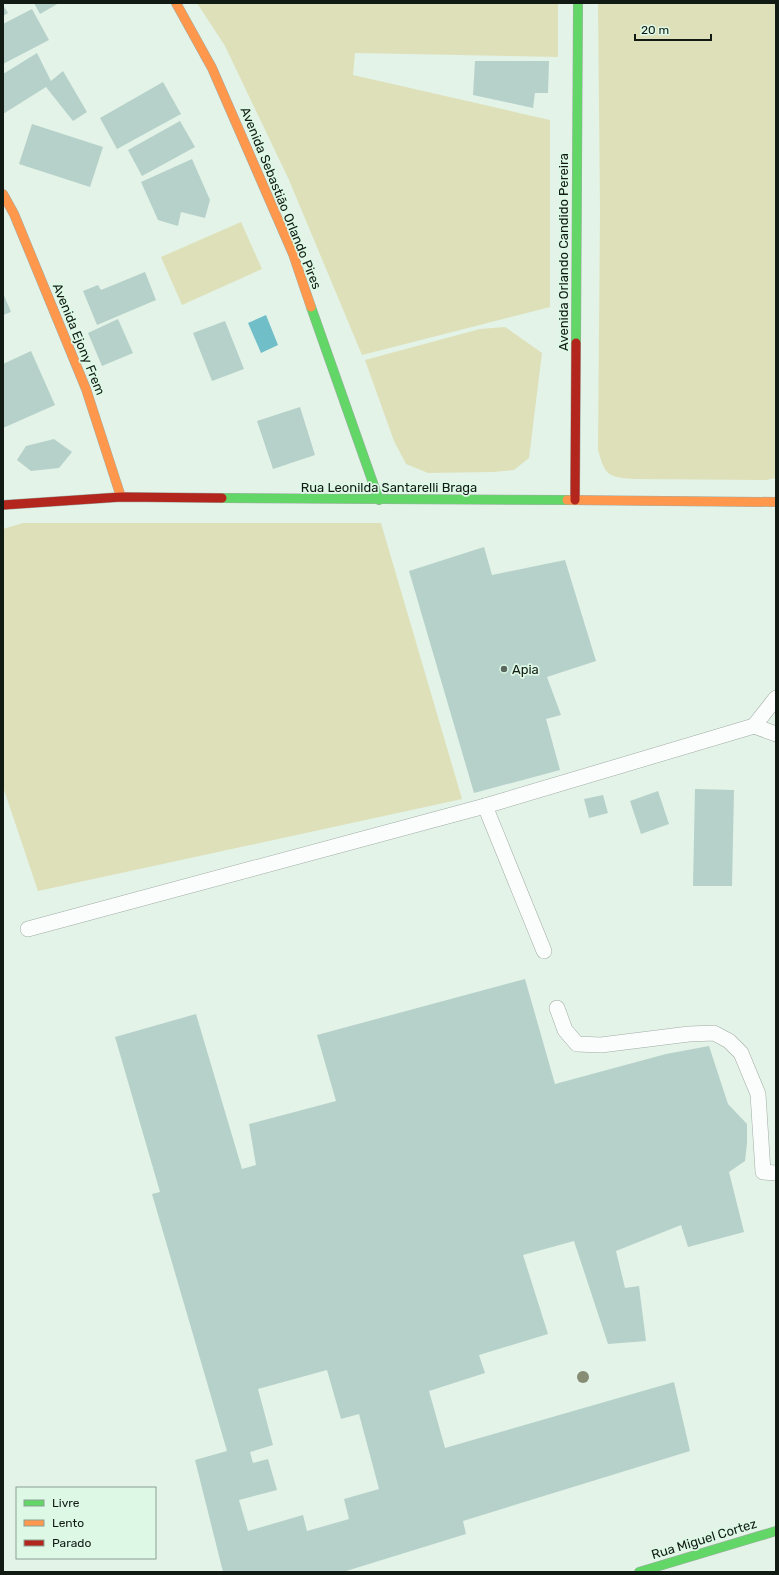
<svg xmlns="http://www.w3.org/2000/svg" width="779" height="1575" font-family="Rubik,sans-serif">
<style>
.green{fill:#dee0b9}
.water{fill:#70bfc8}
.building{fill:#b6d1ca;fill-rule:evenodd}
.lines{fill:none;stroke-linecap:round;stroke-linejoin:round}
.lane-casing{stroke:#a0aca4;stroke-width:16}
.fast-casing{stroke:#a0aca4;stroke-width:10}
.slow-casing{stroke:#a0aca4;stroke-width:10}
.jam-casing{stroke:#a0aca4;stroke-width:10}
.lane{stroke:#fbfdfc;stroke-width:15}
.fast{stroke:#63d668;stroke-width:9}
.slow{stroke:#ff974d;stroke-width:9}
.jam{stroke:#b3261e;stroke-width:9}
.tree{fill:#878c74}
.poi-dot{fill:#5a675e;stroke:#ddf9e6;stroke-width:1.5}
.labels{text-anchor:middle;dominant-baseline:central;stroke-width:3.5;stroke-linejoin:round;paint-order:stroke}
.street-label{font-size:13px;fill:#111b14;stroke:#ddf9e6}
.poi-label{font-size:13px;fill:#111b14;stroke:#ddf9e6;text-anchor:start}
</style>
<rect width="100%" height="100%" fill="#e3f3e8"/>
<!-- green -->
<g class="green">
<polygon points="197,3 558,3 558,57 355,53 353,75 550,120 550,307 362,355 289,180 225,46"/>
<path d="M 598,3 L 776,3 L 776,478 L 766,480 L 633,479 C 606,477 605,474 598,450 L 600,211 Z"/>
<polygon points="241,222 262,269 182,305 161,257"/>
<polygon points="505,327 542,353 529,458 514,470 493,472 428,473 406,464 394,441 365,360 480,329"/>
<polygon points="23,523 381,523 462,799 38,891 3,787 3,529"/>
</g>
<!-- water -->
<polygon class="water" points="266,315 278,345 261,353 248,323"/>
<!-- building -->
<g class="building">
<polygon points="34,3 59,3 40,14"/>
<polygon points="3,5 8,13 3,16"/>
<polygon points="32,9 49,40 3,64 3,24"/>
<polygon points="37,53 51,81 63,71 87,112 73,121 46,87 3,114 3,74"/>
<polygon points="475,61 549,61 548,93 535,93 533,108 473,95"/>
<polygon points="163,82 181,114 117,149 100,118"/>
<polygon points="180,121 195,147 142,176 128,150"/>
<polygon points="32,124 103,147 90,187 19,164"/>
<polygon points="192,159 210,200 205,218 181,212 178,226 158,220 141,182"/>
<polygon points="145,272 156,300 97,325 83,291 98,285 101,290"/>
<polygon points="3,293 11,312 3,315"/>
<polygon points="118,319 133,353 102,366 88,333"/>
<polygon points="225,321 244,369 212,381 193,333"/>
<polygon points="31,351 55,405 3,428 3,364"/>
<polygon points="300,407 315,455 273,469 257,421"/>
<polygon points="54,439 72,452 59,468 31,471 17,460 26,446"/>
<polygon points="484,547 492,575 565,560 596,661 547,677 561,715 546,719 560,770 474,793 409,571"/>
<polygon points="695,789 734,790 732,886 693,886"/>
<polygon points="658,791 669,824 641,834 630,801"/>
<polygon points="603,795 608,813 589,818 584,799"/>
<path d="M 525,979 L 555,1084 L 666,1054 L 709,1046 L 728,1104 L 747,1124 L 747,1143 L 745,1161 L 729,1172 L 744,1232 L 688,1247 L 681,1225 L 616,1251 L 625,1288 L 639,1286 L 646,1341 L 608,1344 L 574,1241 L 523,1255 L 548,1334 L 479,1355 L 485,1373 L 429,1391 L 445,1448 L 674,1382 L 690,1451 L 463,1521 L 466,1534 L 343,1572 L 223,1572 L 195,1460 L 227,1451 L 152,1194 L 160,1192 L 115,1037 L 196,1014 L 242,1169 L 256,1165 L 249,1124 L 336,1101 L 317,1035 ZM 327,1370 L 341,1419 L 359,1414 L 379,1489 L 344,1499 L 349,1519 L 307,1531 L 303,1515 L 248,1531 L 239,1500 L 277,1490 L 268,1459 L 253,1463 L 250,1452 L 273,1445 L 258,1389 Z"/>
</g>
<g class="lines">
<defs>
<g id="lane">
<polyline points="754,726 776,734"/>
<polyline points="485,806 544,951"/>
<polyline points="28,929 485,806 754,726 776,698"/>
<polyline points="557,1008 565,1030 577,1044 601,1045 689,1034 714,1033 729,1041 741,1053 758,1094 763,1172 776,1173"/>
</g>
<g id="fast">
<polyline points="311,307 379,500"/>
<polyline points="576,343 578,3"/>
<polyline points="222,498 567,500"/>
<polyline points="639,1572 776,1531"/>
</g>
<g id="slow">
<polyline points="176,3 212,68 293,254 311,307"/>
<polyline points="3,194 14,214 86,389 121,497"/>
<polyline points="567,500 776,502"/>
</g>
<g id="jam">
<polyline points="575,500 576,343"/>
<polyline points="3,505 121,497 222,498"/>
</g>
</defs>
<!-- lane casing -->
<use href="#lane" class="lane-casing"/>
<!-- fast casing -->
<use href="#fast" class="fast-casing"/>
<!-- slow casing -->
<use href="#slow" class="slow-casing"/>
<!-- jam casing -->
<use href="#jam" class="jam-casing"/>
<!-- lane -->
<use href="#lane" class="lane"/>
<!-- fast -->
<use href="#fast" class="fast"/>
<!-- slow -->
<use href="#slow" class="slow"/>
<!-- jam -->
<use href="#jam" class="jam"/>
</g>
<!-- trees -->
<circle class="tree" cx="583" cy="1377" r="6"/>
<!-- markers -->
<circle class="poi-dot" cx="504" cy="669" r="4"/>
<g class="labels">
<!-- street labels -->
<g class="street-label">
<text transform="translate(281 198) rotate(68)">Avenida Sebastião Orlando Pires</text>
<text transform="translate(563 252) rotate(-90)">Avenida Orlando Candido Pereira</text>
<text transform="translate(79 339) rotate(68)">Avenida Ejony Frem</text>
<text x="389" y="487">Rua Leonilda Santarelli Braga</text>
<text transform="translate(704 1539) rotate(-17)">Rua Miguel Cortez</text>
</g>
<!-- poi labels -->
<g class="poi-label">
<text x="512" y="669">Apia</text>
</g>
</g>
<!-- border -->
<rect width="779" height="1575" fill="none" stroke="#111b14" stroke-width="8"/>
<!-- legend -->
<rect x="16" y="1487" width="140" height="72" fill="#ddf9e6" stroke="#8ba092"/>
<rect x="24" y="1500" width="20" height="6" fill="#63d668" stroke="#8ba092"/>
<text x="52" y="1507" font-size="12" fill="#111b14">Livre</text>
<rect x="24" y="1520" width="20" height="6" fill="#ff974d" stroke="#8ba092"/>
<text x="52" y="1527" font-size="12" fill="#111b14">Lento</text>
<rect x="24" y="1540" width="20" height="6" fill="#b3261e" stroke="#8ba092"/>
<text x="52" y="1547" font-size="12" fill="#111b14">Parado</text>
<!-- scale -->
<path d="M635 34v6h76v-6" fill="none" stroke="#111b14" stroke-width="2"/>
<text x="641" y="34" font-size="12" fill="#111b14" stroke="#ddf9e6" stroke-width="3" paint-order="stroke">20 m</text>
</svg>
